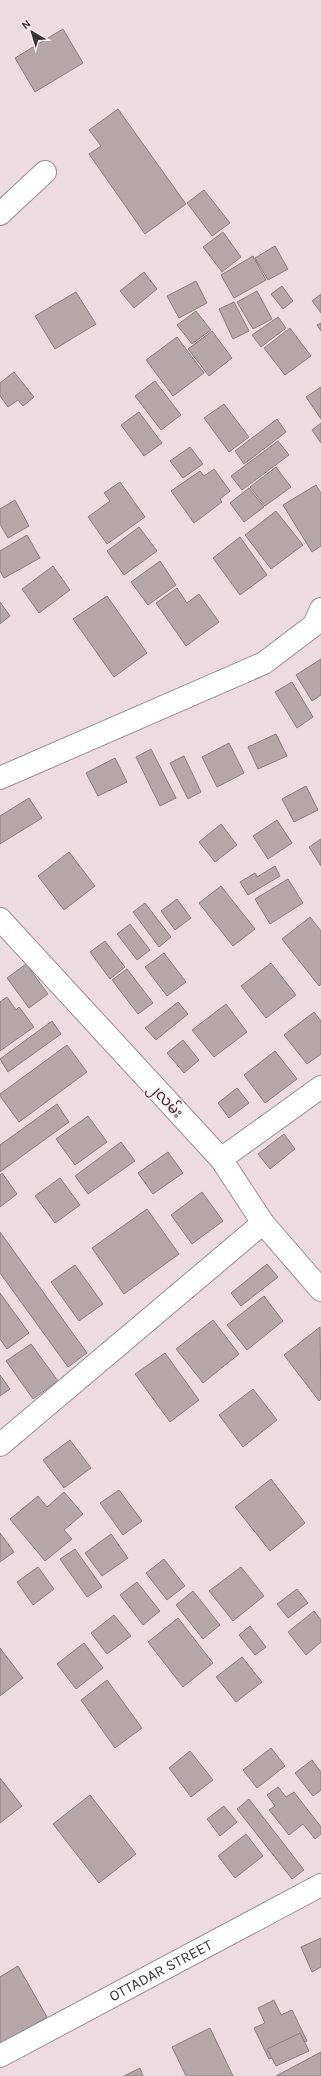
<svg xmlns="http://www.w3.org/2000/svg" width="321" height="2076" font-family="Karla,'Noto Sans Myanmar',sans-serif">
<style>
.building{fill:#b5a6aa;stroke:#8c7e82}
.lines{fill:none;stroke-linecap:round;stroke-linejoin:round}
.minor-casing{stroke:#9d8e92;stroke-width:24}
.tertiary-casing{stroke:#9d8e92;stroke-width:24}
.minor{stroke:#fff;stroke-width:22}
.tertiary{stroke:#fff;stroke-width:22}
.labels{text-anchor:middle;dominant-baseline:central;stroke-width:3;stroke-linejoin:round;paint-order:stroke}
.street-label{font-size:15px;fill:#383234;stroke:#faeaee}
</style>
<rect width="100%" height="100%" fill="#ecdce1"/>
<!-- building -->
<g class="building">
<polygon points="63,29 83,63 35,92 15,58"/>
<polygon points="118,109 186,204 145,234 89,154 101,146 89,130"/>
<polygon points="204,190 230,223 212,236 187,203"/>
<polygon points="223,232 241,257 222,272 203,247"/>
<polygon points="275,246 288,269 268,280 255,258"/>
<polygon points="253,256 266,280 234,298 221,275"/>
<polygon points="144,272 157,289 134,308 120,291"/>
<polygon points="196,281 207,303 179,318 167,296"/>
<polygon points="282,286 293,301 283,309 271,294"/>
<polygon points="257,291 272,319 253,329 237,302"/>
<polygon points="76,292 96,324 55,349 35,316"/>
<polygon points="321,294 321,313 312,301"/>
<polygon points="234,302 249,331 233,339 219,309"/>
<polygon points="196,311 211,330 192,344 177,325"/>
<polygon points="278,317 286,328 261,347 252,335"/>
<polygon points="321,323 321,331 317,325"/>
<polygon points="290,328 311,356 285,375 264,348"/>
<polygon points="212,331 232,358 209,376 188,349"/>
<polygon points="177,337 204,373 173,396 146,360"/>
<polygon points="14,372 34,397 23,406 18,400 8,407 0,396 0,383"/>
<polygon points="155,381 181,415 161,430 135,396"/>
<polygon points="321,387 321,419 306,397"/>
<polygon points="224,404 249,437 229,452 204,418"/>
<polygon points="139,412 162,443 144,456 121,425"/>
<polygon points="277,419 286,432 244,464 235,451"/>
<polygon points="321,423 321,443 312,430"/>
<polygon points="278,441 289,455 242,490 231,476"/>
<polygon points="190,447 203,464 183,478 170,461"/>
<polygon points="276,467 291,487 265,506 250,487"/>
<polygon points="214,469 230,491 220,499 222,502 194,523 171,491 200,471 204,476"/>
<polygon points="120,482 145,517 107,544 88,517 110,501 104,493"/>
<polygon points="316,485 321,493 321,546 312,552 283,505"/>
<polygon points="249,488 264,507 244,522 230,503"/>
<polygon points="15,500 29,526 8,538 0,524 0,509"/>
<polygon points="276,511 303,545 271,569 245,535"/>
<polygon points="139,527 157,551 124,575 107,551"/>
<polygon points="27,535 40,558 4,578 0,571 0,551"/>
<polygon points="240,537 267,575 240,595 213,558"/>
<polygon points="160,561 176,585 148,605 131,582"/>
<polygon points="53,566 70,590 39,613 22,589"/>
<polygon points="177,588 187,603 199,594 219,622 186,646 156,603"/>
<polygon points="107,596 147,653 114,677 73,619"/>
<polygon points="0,602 10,616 0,624"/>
<polygon points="321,659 321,695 312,701 296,675"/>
<polygon points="292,682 313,717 297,728 275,692"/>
<polygon points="276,734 287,756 258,769 248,747"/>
<polygon points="229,743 244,773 217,787 202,757"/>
<polygon points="151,749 176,798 160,806 136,757"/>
<polygon points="184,756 201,792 188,799 170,763"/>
<polygon points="115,758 127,782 98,796 86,773"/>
<polygon points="306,786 318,810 294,822 282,799"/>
<polygon points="29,798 42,818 0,844 0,816"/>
<polygon points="277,820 292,843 268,859 253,836"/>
<polygon points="221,824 237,845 215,862 199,842"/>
<polygon points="321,839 321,866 309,847"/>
<polygon points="69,852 95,886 64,910 38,876"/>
<polygon points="275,866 280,876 248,895 240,882 255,873 257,877"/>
<polygon points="288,879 303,903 270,924 255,899"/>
<polygon points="221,886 255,929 233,946 199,903"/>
<polygon points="177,899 191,918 175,930 161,911"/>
<polygon points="145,903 171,937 159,947 133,912"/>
<polygon points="310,917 321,931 321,984 319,986 282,939"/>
<polygon points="130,924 150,950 137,960 117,934"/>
<polygon points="105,941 125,967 110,979 90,952"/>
<polygon points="164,953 186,982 167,996 145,967"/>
<polygon points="271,963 296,995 266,1018 241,986"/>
<polygon points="26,964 48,994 29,1008 7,978"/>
<polygon points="127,969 153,1003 138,1014 112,980"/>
<polygon points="7,997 16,1010 19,1007 34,1027 0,1051 0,1002"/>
<polygon points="178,1002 188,1014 156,1040 145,1028"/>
<polygon points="226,1004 247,1032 214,1057 192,1030"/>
<polygon points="314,1012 321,1021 321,1054 307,1064 284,1035"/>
<polygon points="52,1021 61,1034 8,1072 0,1059"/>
<polygon points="183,1040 199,1060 184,1073 167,1053"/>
<polygon points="67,1045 87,1072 19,1122 0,1096 0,1094"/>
<polygon points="275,1051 297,1079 265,1103 244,1075"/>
<polygon points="237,1088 249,1103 229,1118 218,1103"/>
<polygon points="57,1104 69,1122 0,1172 0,1145"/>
<polygon points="88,1116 107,1142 75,1165 56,1139"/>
<polygon points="284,1134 295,1149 270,1169 258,1154"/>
<polygon points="121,1142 135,1161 88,1194 75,1176"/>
<polygon points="168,1152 183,1173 153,1194 138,1173"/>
<polygon points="2,1173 17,1194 0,1207 0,1175"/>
<polygon points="60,1178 80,1205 55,1223 35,1196"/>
<polygon points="202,1192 223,1221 192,1244 171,1215"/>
<polygon points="147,1209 179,1254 124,1294 92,1248"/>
<polygon points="0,1232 87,1353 68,1367 0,1273"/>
<polygon points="267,1264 278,1277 241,1306 231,1293"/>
<polygon points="75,1265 103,1304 79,1321 51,1282"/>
<polygon points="0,1293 29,1333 7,1349 0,1339"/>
<polygon points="264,1296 283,1321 247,1350 227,1325"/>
<polygon points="213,1320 239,1354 203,1383 176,1349"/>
<polygon points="320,1327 321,1399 319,1401 284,1355"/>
<polygon points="31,1344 58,1381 33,1399 6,1361"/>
<polygon points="165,1353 199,1400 170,1422 135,1374"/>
<polygon points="0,1375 10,1389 0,1396"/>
<polygon points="253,1389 277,1420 243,1447 219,1415"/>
<polygon points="70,1440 91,1468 64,1488 43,1460"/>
<polygon points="271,1479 305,1523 270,1551 235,1507"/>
<polygon points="119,1490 142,1521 123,1535 100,1503"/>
<polygon points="64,1492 83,1514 64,1530 72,1539 45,1561 10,1519 38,1496 47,1507"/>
<polygon points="0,1533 14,1552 0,1562"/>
<polygon points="111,1534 128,1558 102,1576 85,1553"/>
<polygon points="75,1549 102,1587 87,1597 60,1559"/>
<polygon points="164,1559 185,1586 167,1600 146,1573"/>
<polygon points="38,1567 54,1589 33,1605 17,1582"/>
<polygon points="241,1567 264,1596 233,1621 209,1591"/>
<polygon points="137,1582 160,1611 143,1625 120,1595"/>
<polygon points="297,1589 308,1603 288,1618 277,1604"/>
<polygon points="193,1591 220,1625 203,1639 176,1605"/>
<polygon points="314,1611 321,1620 321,1642 306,1655 288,1632"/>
<polygon points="114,1615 131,1636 107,1654 91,1633"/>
<polygon points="178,1618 213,1663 183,1687 148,1642"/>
<polygon points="250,1626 266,1647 255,1655 239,1635"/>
<polygon points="84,1643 103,1668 76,1689 57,1664"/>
<polygon points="0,1648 23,1678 0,1696"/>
<polygon points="242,1657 262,1682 236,1702 216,1677"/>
<polygon points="107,1680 142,1728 115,1748 81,1700"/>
<polygon points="271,1748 285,1766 257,1788 243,1770"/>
<polygon points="190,1751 213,1780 191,1797 169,1768"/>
<polygon points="312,1760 321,1772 321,1790 313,1796 295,1773"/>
<polygon points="0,1778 22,1806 0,1823"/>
<polygon points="278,1787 286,1797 294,1792 321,1827 321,1834 315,1839 303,1824 289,1835 269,1810 275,1806 267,1795"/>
<polygon points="90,1795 136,1854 99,1883 53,1824"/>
<polygon points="249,1799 304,1870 292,1879 237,1809"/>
<polygon points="224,1806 237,1822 220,1836 207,1819"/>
<polygon points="246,1834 263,1856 235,1878 218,1856"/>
<polygon points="321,1938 321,1967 312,1972 301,1947"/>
<polygon points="18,1966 47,2017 0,2044 0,1977"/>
<polygon points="274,2000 281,2015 292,2010 307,2041 269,2059 254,2028 265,2023 258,2008"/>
<polygon points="210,2028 233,2076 186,2076 172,2047"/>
<polygon points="300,2033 309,2051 276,2066 267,2049"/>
<polygon points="321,2052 321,2076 276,2076"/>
<polygon points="140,2068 143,2076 124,2076"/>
</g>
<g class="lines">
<defs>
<g id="minor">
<polyline points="0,214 45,172"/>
<polyline points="0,778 264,663 314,625 321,609"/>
<polyline points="221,1159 321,1087"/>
<polyline points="0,1445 263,1223"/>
<path id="s1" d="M 0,2056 L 321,1885"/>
</g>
<polyline id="tertiary" points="0,919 221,1159 263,1223 321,1290"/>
</defs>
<!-- minor casing -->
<use href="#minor" class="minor-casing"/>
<!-- tertiary casing -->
<use href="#tertiary" class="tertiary-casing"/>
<!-- minor -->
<use href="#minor" class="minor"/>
<!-- tertiary -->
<use href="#tertiary" class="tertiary"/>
</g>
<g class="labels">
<!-- street labels -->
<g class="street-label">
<text transform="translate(166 1100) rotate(47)">၂လမ်း</text>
<text stroke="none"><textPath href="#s1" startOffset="182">OTTADAR STREET</textPath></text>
</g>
</g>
<!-- north arrow -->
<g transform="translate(32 32) rotate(322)" stroke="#faeaee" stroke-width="3" paint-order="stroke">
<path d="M0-3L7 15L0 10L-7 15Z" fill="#383234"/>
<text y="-6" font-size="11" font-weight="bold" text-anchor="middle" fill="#383234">N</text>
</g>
</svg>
